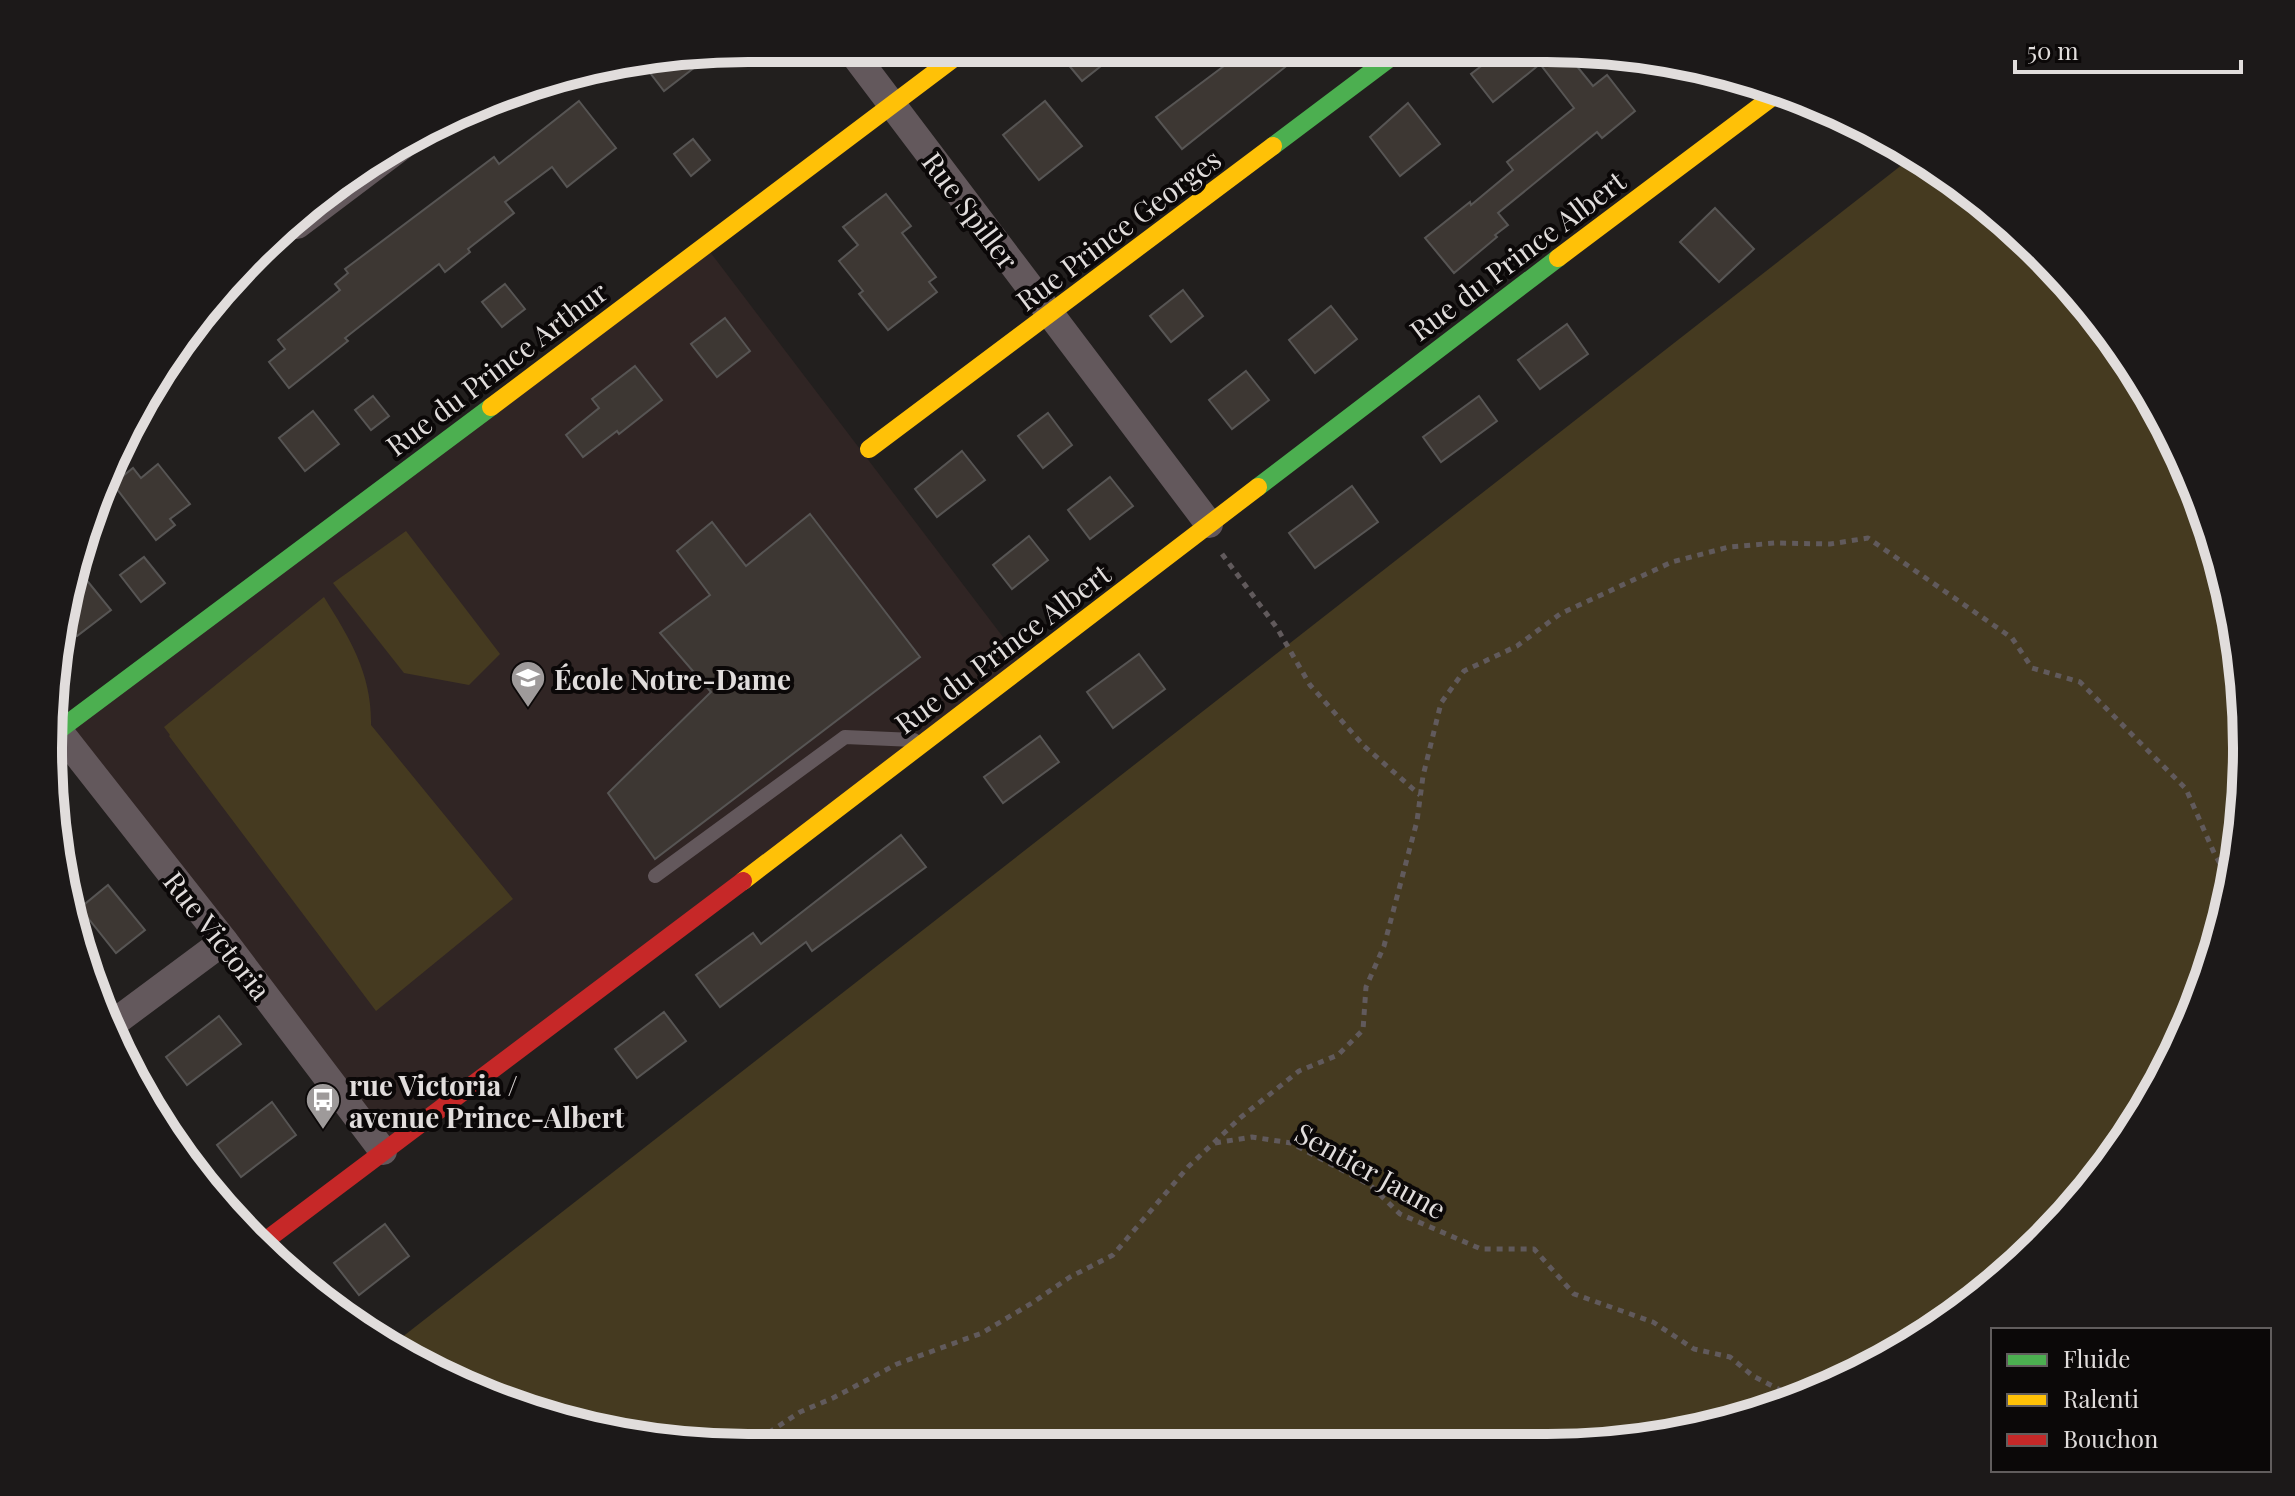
<svg xmlns="http://www.w3.org/2000/svg" width="2295" height="1496" font-family="'Playfair Display',serif">
<style>
.built{fill:#302524}
.green{fill:#453a20}
.building{fill:#3d3733;stroke:#575554;stroke-width:2}
.lines{fill:none;stroke-linecap:round;stroke-linejoin:round}
.path{stroke:#615a5c;stroke-width:5;stroke-dasharray:6 6;stroke-linecap:butt}
.lane{stroke:#63585c;stroke-width:14}
.street{stroke:#63585c;stroke-width:28}
.fast{stroke:#4caf50;stroke-width:18}
.slow{stroke:#ffc107;stroke-width:18}
.jam{stroke:#c62828;stroke-width:18}
.labels{text-anchor:middle;dominant-baseline:central;stroke-width:8;stroke-linejoin:round;paint-order:stroke}
.street-label{font-size:28px;fill:#e1dddc;stroke:#0b0808}
.poi-label{font-size:28px;font-weight:bold;fill:#e1dddc;stroke:#0b0808;text-anchor:start}
.rim{fill:none;stroke:#e1dddc;stroke-width:10}
</style>
<rect width="100%" height="100%" fill="#221f1e"/>
<!-- built -->
<polygon class="built" points="704,244 1025,666 383,1151 59,730"/>
<!-- green -->
<g class="green">
<polygon points="1912,157 2008,221 2102,322 2175,438 2223,566 2245,702 2241,839 2210,973 2153,1098 2074,1209 1973,1303 1856,1376 1728,1424 1592,1447 656,1442 439,1376 392,1345"/>
<polygon points="406,531 500,654 469,685 404,673 333,583"/>
<path d="M 324,597 C 350,639 372,674 371,725 L 513,899 L 376,1011 L 169,736 L 170,735 L 164,727 Z"/>
</g>
<!-- building -->
<g class="building">
<polygon points="1056,50 1082,50 1120,51 1082,81"/>
<polygon points="1244,51 1304,52 1182,149 1156,117"/>
<polygon points="1498,53 1567,54 1593,86 1607,75 1635,111 1602,138 1597,132 1498,213 1508,225 1495,235 1497,237 1454,273 1425,238 1470,202 1471,205 1513,170 1507,162 1574,108 1540,64 1493,102 1471,74"/>
<polygon points="712,54 664,91 644,65 675,60"/>
<polygon points="579,101 616,148 567,187 552,167 505,202 514,213 468,249 470,252 445,272 439,264 345,338 348,341 289,388 269,362 285,349 278,340 340,290 335,284 348,273 345,269 494,157 499,164"/>
<polygon points="1045,101 1082,146 1039,180 1003,135"/>
<polygon points="1408,103 1440,144 1400,176 1370,137"/>
<polygon points="693,139 710,160 691,176 674,154"/>
<polygon points="886,194 911,226 902,233 936,277 929,282 937,292 888,330 859,294 863,291 839,261 858,245 843,227"/>
<polygon points="1715,208 1754,249 1719,282 1680,242"/>
<polygon points="505,284 525,309 502,327 482,302"/>
<polygon points="1183,290 1203,316 1171,342 1150,316"/>
<polygon points="1331,306 1357,339 1315,373 1289,340"/>
<polygon points="725,318 750,351 717,377 691,344"/>
<polygon points="1567,324 1588,354 1540,389 1518,360"/>
<polygon points="635,366 662,400 619,434 617,431 583,457 566,435 599,408 592,399"/>
<polygon points="1246,371 1269,400 1232,429 1209,400"/>
<polygon points="373,396 389,416 371,430 355,410"/>
<polygon points="1479,396 1497,421 1441,462 1423,437"/>
<polygon points="313,411 339,444 305,471 279,438"/>
<polygon points="1048,413 1072,445 1043,468 1018,436"/>
<polygon points="962,451 985,480 937,517 915,489"/>
<polygon points="158,464 190,504 170,519 175,525 156,540 113,484 133,468 141,478"/>
<polygon points="1110,477 1133,506 1090,539 1068,510"/>
<polygon points="1352,486 1378,522 1315,568 1289,533"/>
<polygon points="810,514 920,657 655,859 608,793 711,692 660,633 710,595 677,551 712,522 746,566"/>
<polygon points="1029,536 1048,560 1012,589 993,565"/>
<polygon points="144,557 165,583 141,602 120,575"/>
<polygon points="76,567 111,610 77,636 66,622"/>
<polygon points="1139,654 1165,689 1113,728 1087,692"/>
<polygon points="1040,736 1059,762 1003,803 984,777"/>
<polygon points="901,835 926,867 812,951 806,942 720,1007 696,975 753,933 761,944"/>
<polygon points="108,885 145,930 116,953 80,908"/>
<polygon points="664,1012 686,1041 637,1078 615,1049"/>
<polygon points="219,1016 241,1044 187,1085 166,1057"/>
<polygon points="272,1102 296,1135 241,1177 217,1145"/>
<polygon points="385,1224 409,1256 359,1295 334,1263"/>
</g>
<g class="lines">
<!-- path -->
<g class="path">
<polyline points="1222,554 1277,628 1310,685 1364,746 1420,795"/>
<polyline points="1215,1143 1252,1137 1291,1143 1370,1185 1400,1214 1481,1249 1534,1249 1574,1294 1653,1322 1694,1349 1730,1357 1753,1376 1796,1398"/>
<polyline points="738,1442 765,1435"/>
<polyline points="768,1442 765,1435 800,1412 833,1398 897,1364 982,1333 1032,1303 1070,1277 1113,1255 1188,1167 1240,1118 1299,1071 1338,1055 1363,1030 1366,987 1384,946 1417,821 1423,776 1441,703 1464,671 1517,646 1560,614 1672,562 1729,547 1775,543 1830,544 1868,538 2012,638 2032,668 2080,682 2186,789 2215,855 2231,882"/>
</g>
<!-- lane -->
<polyline class="lane" points="655,876 845,737 914,740"/>
<!-- street -->
<g class="street">
<polyline points="850,49 1209,524"/>
<polyline points="297,225 403,145"/>
<polyline points="51,721 224,941 383,1151"/>
<polyline points="111,1025 224,941"/>
</g>
<!-- fast -->
<g class="fast">
<polyline points="1273,146 1398,52"/>
<polyline points="1258,487 1558,258"/>
<polyline points="59,730 491,407"/>
</g>
<!-- slow -->
<g class="slow">
<polyline points="1558,258 1775,95"/>
<polyline points="491,407 966,49"/>
<polyline points="869,449 1273,146"/>
<polyline points="743,881 1258,487"/>
</g>
<!-- jam -->
<polyline class="jam" points="261,1244 743,881"/>
</g>
<!-- icons -->
<defs>
<symbol id="school-pin" viewBox="-11 -11 22 30"><path d="M0 17L-7.5 6A9.5 9.5 0 1 1 7.5 6Z" fill="#9e9a9a" stroke="#0b0808"/><path d="M0-5L7-2L0 1L-7-2ZM-4 1L0 2.5L4 1V4Q0 6-4 4Z" fill="#fff"/></symbol>
<symbol id="bus-pin" viewBox="-11 -11 22 30"><path d="M0 17L-7.5 6A9.5 9.5 0 1 1 7.5 6Z" fill="#9e9a9a" stroke="#0b0808"/><path d="M-5-6H5V4H4V6H2V4H-2V6H-4V4H-5ZM-3.5-4V0h7V-4ZM-3.5 1.2v1.5H-2V1.2ZM2 1.2v1.5H3.5V1.2Z" fill="#fff"/></symbol>
</defs>
<g fill-rule="evenodd">
<use href="#school-pin" x="508" y="658" width="40" height="54"/>
<use href="#bus-pin" x="303" y="1080" width="40" height="54"/>
</g>
<g class="labels">
<!-- street labels -->
<g class="street-label">
<text transform="translate(971 210) rotate(53)">Rue Spiller</text>
<text transform="translate(1118 229) rotate(-37)">Rue Prince Georges</text>
<text transform="translate(1517 255) rotate(-37)">Rue du Prince Albert</text>
<text transform="translate(496 368) rotate(-37)">Rue du Prince Arthur</text>
<text transform="translate(1002 648) rotate(-37)">Rue du Prince Albert</text>
<text transform="translate(218 935) rotate(52)">Rue Victoria</text>
<text transform="translate(1371 1170) rotate(29)">Sentier Jaune</text>
</g>
<!-- poi labels -->
<g class="poi-label">
<text x="554" y="678">École Notre-Dame</text>
<text x="349" y="1084">rue Victoria /<tspan x="349" dy="32">avenue Prince-Albert</tspan></text>
</g>
</g>
<!-- crop -->
<path d="M0 0H2295V1496H0ZM748 62H1547A686 686 0 0 1 2233 748V748A686 686 0 0 1 1547 1434H748A686 686 0 0 1 62 748V748A686 686 0 0 1 748 62Z" fill="#1c1919" fill-rule="evenodd"/>
<path class="rim" d="M748 62H1547A686 686 0 0 1 2233 748V748A686 686 0 0 1 1547 1434H748A686 686 0 0 1 62 748V748A686 686 0 0 1 748 62Z"/>
<!-- legend -->
<rect x="1991" y="1328" width="280" height="144" fill="#0b0808" stroke="#615d5d" stroke-width="2"/>
<rect x="2007" y="1354" width="40" height="12" fill="#4caf50" stroke="#615d5d" stroke-width="2"/>
<text x="2063" y="1368" font-size="24" fill="#e1dddc">Fluide</text>
<rect x="2007" y="1394" width="40" height="12" fill="#ffc107" stroke="#615d5d" stroke-width="2"/>
<text x="2063" y="1408" font-size="24" fill="#e1dddc">Ralenti</text>
<rect x="2007" y="1434" width="40" height="12" fill="#c62828" stroke="#615d5d" stroke-width="2"/>
<text x="2063" y="1448" font-size="24" fill="#e1dddc">Bouchon</text>
<!-- scale -->
<path d="M2015 60v12h226v-12" fill="none" stroke="#e1dddc" stroke-width="4"/>
<text x="2027" y="60" font-size="24" fill="#e1dddc" stroke="#0b0808" stroke-width="6" paint-order="stroke">50 m</text>
</svg>
